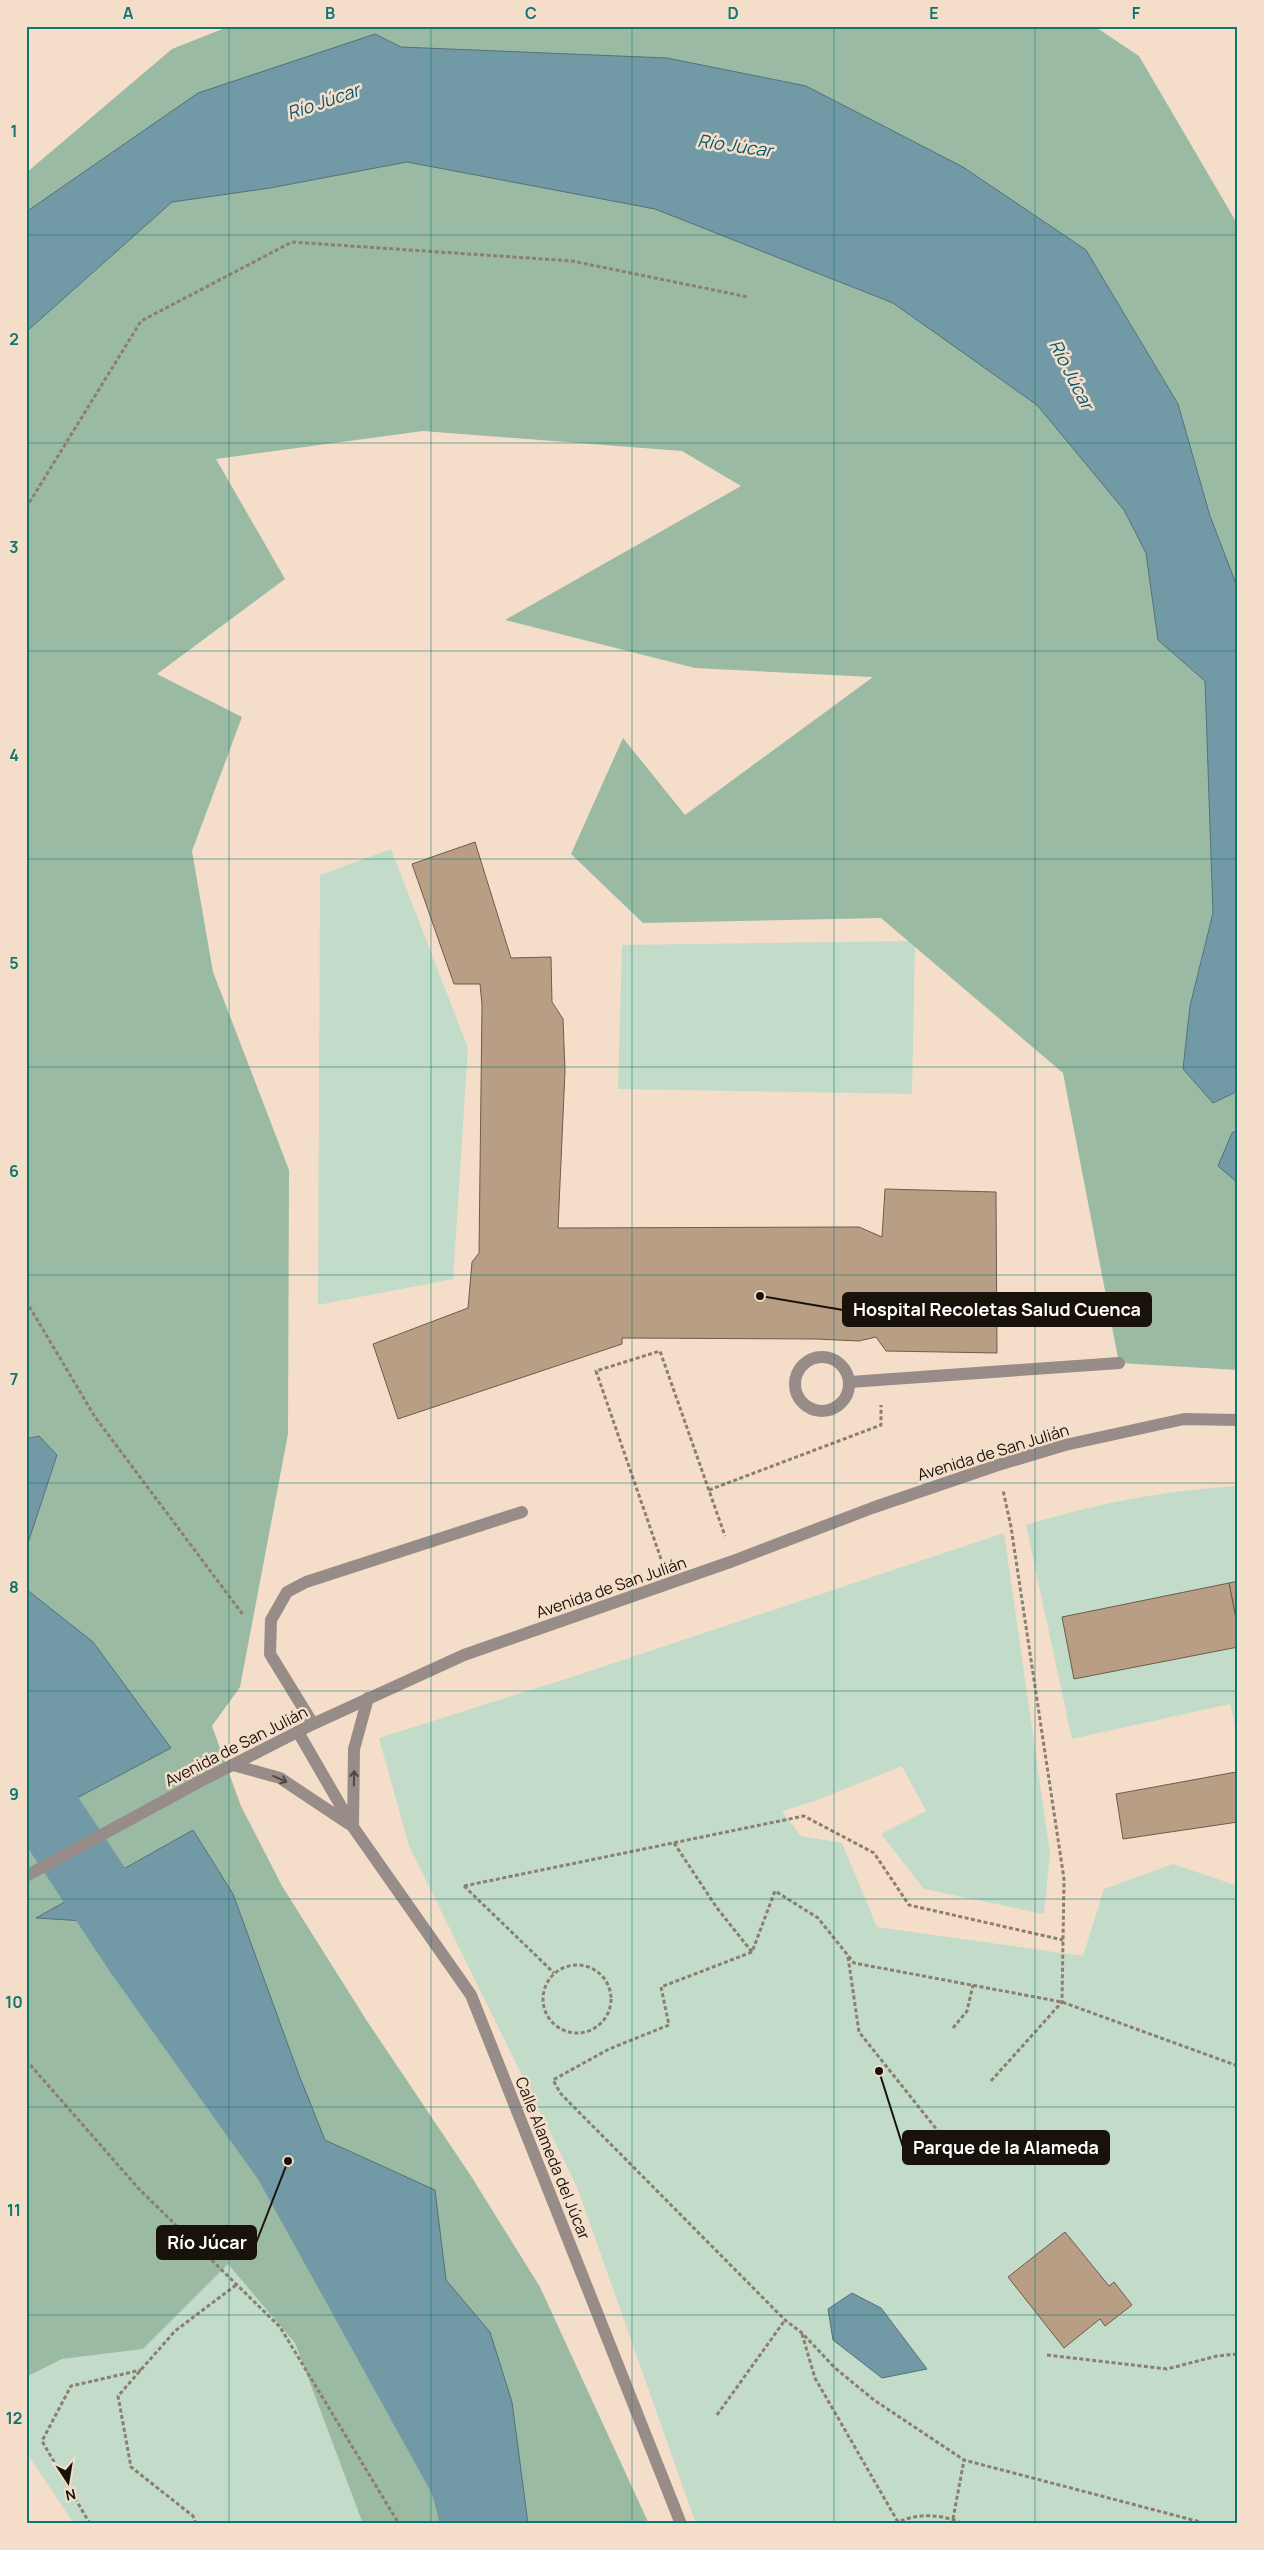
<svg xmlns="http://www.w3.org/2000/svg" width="1264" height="2550" font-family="Manrope,sans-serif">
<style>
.green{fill:#c2dcc9}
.forest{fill:#9bbaa3}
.water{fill:#7299a6;stroke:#577078}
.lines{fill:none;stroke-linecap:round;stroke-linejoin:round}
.river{stroke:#7299a6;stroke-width:70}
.building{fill:#b89e85;stroke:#6e5c4a}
.path{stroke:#8c7e70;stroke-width:3;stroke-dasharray:4 2.5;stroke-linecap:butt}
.lane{stroke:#988c88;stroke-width:12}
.street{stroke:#988c88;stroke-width:12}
.oneway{stroke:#524943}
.grid{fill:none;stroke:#0f766e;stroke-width:1;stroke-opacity:0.55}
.labels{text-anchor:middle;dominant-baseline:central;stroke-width:5;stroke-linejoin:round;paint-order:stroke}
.street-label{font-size:16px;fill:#19120b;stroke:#f4deca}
.water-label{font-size:18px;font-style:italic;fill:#04596d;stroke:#f4deca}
.leader{fill:none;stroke:#19120b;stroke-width:2}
.callout-dot{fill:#19120b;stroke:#f4deca;stroke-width:2}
.callout{fill:#19120b;stroke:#19120b;stroke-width:2}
.callout-label{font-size:18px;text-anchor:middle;font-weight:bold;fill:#fff}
.neatline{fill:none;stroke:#0f766e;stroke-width:2}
.grid-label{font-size:16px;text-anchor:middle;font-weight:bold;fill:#0f766e}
</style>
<rect width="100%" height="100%" fill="#f4deca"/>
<!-- green -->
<g class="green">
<polygon points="391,849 468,1048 453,1279 318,1305 320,875"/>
<polygon points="915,941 912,1094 618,1089 622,945"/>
<path d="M 1238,1486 L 1238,1739 L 1230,1704 L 1072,1739 L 1026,1525 C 1099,1503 1161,1491 1238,1486 Z"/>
<polygon points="1004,1533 1050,1853 1044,1914 924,1889 881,1834 926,1811 902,1766 812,1802 782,1811 801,1836 842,1843 877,1927 1083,1956 1104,1889 1173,1864 1238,1886 1238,2524 696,2524 577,2187 409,1846 379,1738 575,1676"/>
<polygon points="228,2263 295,2343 363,2524 74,2524 26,2452 26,2377 62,2359 143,2349"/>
</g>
<!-- forest -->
<polygon class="forest" points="230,26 1094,26 1139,56 1238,225 1238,1370 1119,1363 1063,1073 881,918 643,923 571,854 623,738 685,815 873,677 695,668 505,620 741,486 682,451 423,431 216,459 285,579 157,674 242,717 192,851 213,972 289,1170 288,1434 240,1687 212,1726 241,1806 282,1886 367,2021 471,2176 540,2287 649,2524 363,2524 295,2343 228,2264 143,2349 62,2359 26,2377 26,173 172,49"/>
<!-- water -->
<g class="water">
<polygon points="375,34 401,47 667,58 806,86 963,167 1086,250 1178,404 1210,516 1238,589 1238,1091 1213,1103 1183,1069 1190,1006 1213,913 1205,681 1158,640 1146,553 1124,510 1037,405 893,303 655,209 407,162 270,188 172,202 26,332 26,212 198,93"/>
<polygon points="1238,1130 1238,1183 1218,1166 1232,1133"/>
<polygon points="39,1436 57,1455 26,1549 26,1439"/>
<polygon points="26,1589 93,1642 171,1748 26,1825"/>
<polygon points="193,1830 233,1894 299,2075 325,2140 435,2190 446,2280 490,2332 512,2402 528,2524 448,2524 443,2513 428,2434 444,2417 392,2381 356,2333 331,2285 360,2256 296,2231 214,2103 188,2069 215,2069 222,2031 165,2018 124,1966 85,1921 36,1918"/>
<polygon points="852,2293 881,2308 927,2369 882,2378 833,2340 828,2309"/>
</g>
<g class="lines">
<!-- river -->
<polyline class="river" points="26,1782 141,1955 288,2161 465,2481 476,2524"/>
</g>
<!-- building -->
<g class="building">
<polygon points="475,842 511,958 551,957 552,1002 563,1019 565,1071 558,1228 859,1227 882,1237 885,1189 996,1192 997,1353 886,1351 876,1337 859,1341 816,1339 622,1338 622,1344 398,1419 373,1344 468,1308 472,1262 479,1253 482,1005 480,984 454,984 412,864"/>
<polygon points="1238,1581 1238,1629 1229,1583"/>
<polygon points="1229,1583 1238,1629 1238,1647 1074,1679 1062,1617"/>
<polygon points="1236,1772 1238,1822 1123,1839 1116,1794"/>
<polygon points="1065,2232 1109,2286 1114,2282 1132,2305 1105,2326 1100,2319 1064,2348 1008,2277"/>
</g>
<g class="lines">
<!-- path -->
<g class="path">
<polyline points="26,508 141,321 292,242 572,261 748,297"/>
<polyline points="26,1301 95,1417 244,1616"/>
<polyline points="709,1490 881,1425 881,1405"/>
<polyline points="661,1559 596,1371 660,1351 725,1536"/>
<polyline points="674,1843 717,1908 752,1952 775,1891 818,1918 854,1963 1062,2002 1238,2066"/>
<polyline points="464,1886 804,1816 874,1853 909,1905 1063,1940"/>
<polyline points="464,1886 554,1973"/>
<polyline points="752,1952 661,1987 669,2025 609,2049 553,2080 561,2094 785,2320 802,2333 835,2368 874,2400 964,2460 1208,2524"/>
<polyline points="848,1957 859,2032 961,2160"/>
<circle cx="577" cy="1999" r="34"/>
<polyline points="953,2028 967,2011 973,1985"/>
<polyline points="26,2060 139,2189 280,2327 399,2524"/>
<polyline points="991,2081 1062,2002 1064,1879 1011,1527 1003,1490"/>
<polyline points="802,2334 815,2378 898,2522"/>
<polyline points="1047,2355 1167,2369 1217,2356 1238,2354"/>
<polyline points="717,2415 785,2320"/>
<polyline points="953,2519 964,2460"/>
<polyline points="90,2524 42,2441 71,2386 141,2370"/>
<polyline points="196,2524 193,2516 131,2467 118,2396 175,2331 236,2285"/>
<path d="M 895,2524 C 915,2512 944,2514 963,2524"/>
</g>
<!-- lane -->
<g class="lane">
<circle cx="822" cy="1384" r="27"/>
<polyline points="850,1382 1119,1363"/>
<polyline points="313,1724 270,1654 271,1620 287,1592 306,1582 522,1512"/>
</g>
<!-- street -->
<g class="street">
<polyline points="298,1732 353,1827 471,1995 681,2524"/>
<polyline points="233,1765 280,1778 349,1824"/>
<polyline points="353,1827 354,1749 368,1698"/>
<polyline points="26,1876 199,1782 313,1724 464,1655 733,1561 872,1508 998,1465 1065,1445 1184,1419 1238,1420"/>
</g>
</g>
<!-- one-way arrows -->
<defs><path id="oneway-shaft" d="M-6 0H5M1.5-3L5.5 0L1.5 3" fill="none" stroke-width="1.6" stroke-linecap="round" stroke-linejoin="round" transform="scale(1.25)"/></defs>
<g class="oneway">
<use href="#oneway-shaft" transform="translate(354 1778) rotate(-89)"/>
<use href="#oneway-shaft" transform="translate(280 1779) rotate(24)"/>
</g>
<!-- grid -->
<path class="grid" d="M 229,26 L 229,2524M 431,26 L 431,2524M 632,26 L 632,2524M 834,26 L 834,2524M 1035,26 L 1035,2524M 26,235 L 1238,235M 26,443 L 1238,443M 26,651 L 1238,651M 26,859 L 1238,859M 26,1067 L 1238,1067M 26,1275 L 1238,1275M 26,1483 L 1238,1483M 26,1691 L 1238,1691M 26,1899 L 1238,1899M 26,2107 L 1238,2107M 26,2315 L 1238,2315"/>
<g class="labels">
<!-- street labels -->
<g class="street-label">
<text transform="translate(993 1452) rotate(-17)">Avenida de San Julián</text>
<text transform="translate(611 1587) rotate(-19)">Avenida de San Julián</text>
<text transform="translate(236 1746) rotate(-27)">Avenida de San Julián</text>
<text transform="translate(553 2158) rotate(68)">Calle Alameda del Júcar</text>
</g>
<!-- water labels -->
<g class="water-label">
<text transform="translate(323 101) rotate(-19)">Río Júcar</text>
<text transform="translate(735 145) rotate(8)">Río Júcar</text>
<text transform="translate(1072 374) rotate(63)">Río Júcar</text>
</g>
</g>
<!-- callouts -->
<path class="leader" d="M760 1296L843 1310M879 2071L903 2147M288 2161L256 2243"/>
<g class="callout-dot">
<circle cx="760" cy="1296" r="5"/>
<circle cx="879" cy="2071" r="5"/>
<circle cx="288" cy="2161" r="5"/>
</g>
<g class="callout">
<rect x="843" y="1293" width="308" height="33" rx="5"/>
<rect x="903" y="2131" width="206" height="33" rx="5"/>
<rect x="157" y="2226" width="99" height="33" rx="5"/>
</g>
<g class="callout-label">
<text x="997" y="1316">Hospital Recoletas Salud Cuenca</text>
<text x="1006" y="2154">Parque de la Alameda</text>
<text x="207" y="2249">Río Júcar</text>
</g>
<!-- border -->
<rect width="1264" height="2550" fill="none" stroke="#f4deca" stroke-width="55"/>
<!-- north arrow -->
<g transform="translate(68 2482) rotate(168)" stroke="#f4deca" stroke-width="4" paint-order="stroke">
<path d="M0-4L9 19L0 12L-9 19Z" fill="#19120b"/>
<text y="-8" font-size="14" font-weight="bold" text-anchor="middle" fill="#19120b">N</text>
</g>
<rect x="28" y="28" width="1208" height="2494" class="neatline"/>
<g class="grid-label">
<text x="128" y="19">A</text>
<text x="330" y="19">B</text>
<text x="531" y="19">C</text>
<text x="733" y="19">D</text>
<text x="934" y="19">E</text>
<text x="1136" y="19">F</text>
<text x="14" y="137">1</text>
<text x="14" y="345">2</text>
<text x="14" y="553">3</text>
<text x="14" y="761">4</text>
<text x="14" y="969">5</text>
<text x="14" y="1177">6</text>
<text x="14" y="1385">7</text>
<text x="14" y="1593">8</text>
<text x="14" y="1800">9</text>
<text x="14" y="2008">10</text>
<text x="14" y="2216">11</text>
<text x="14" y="2424">12</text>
</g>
</svg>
